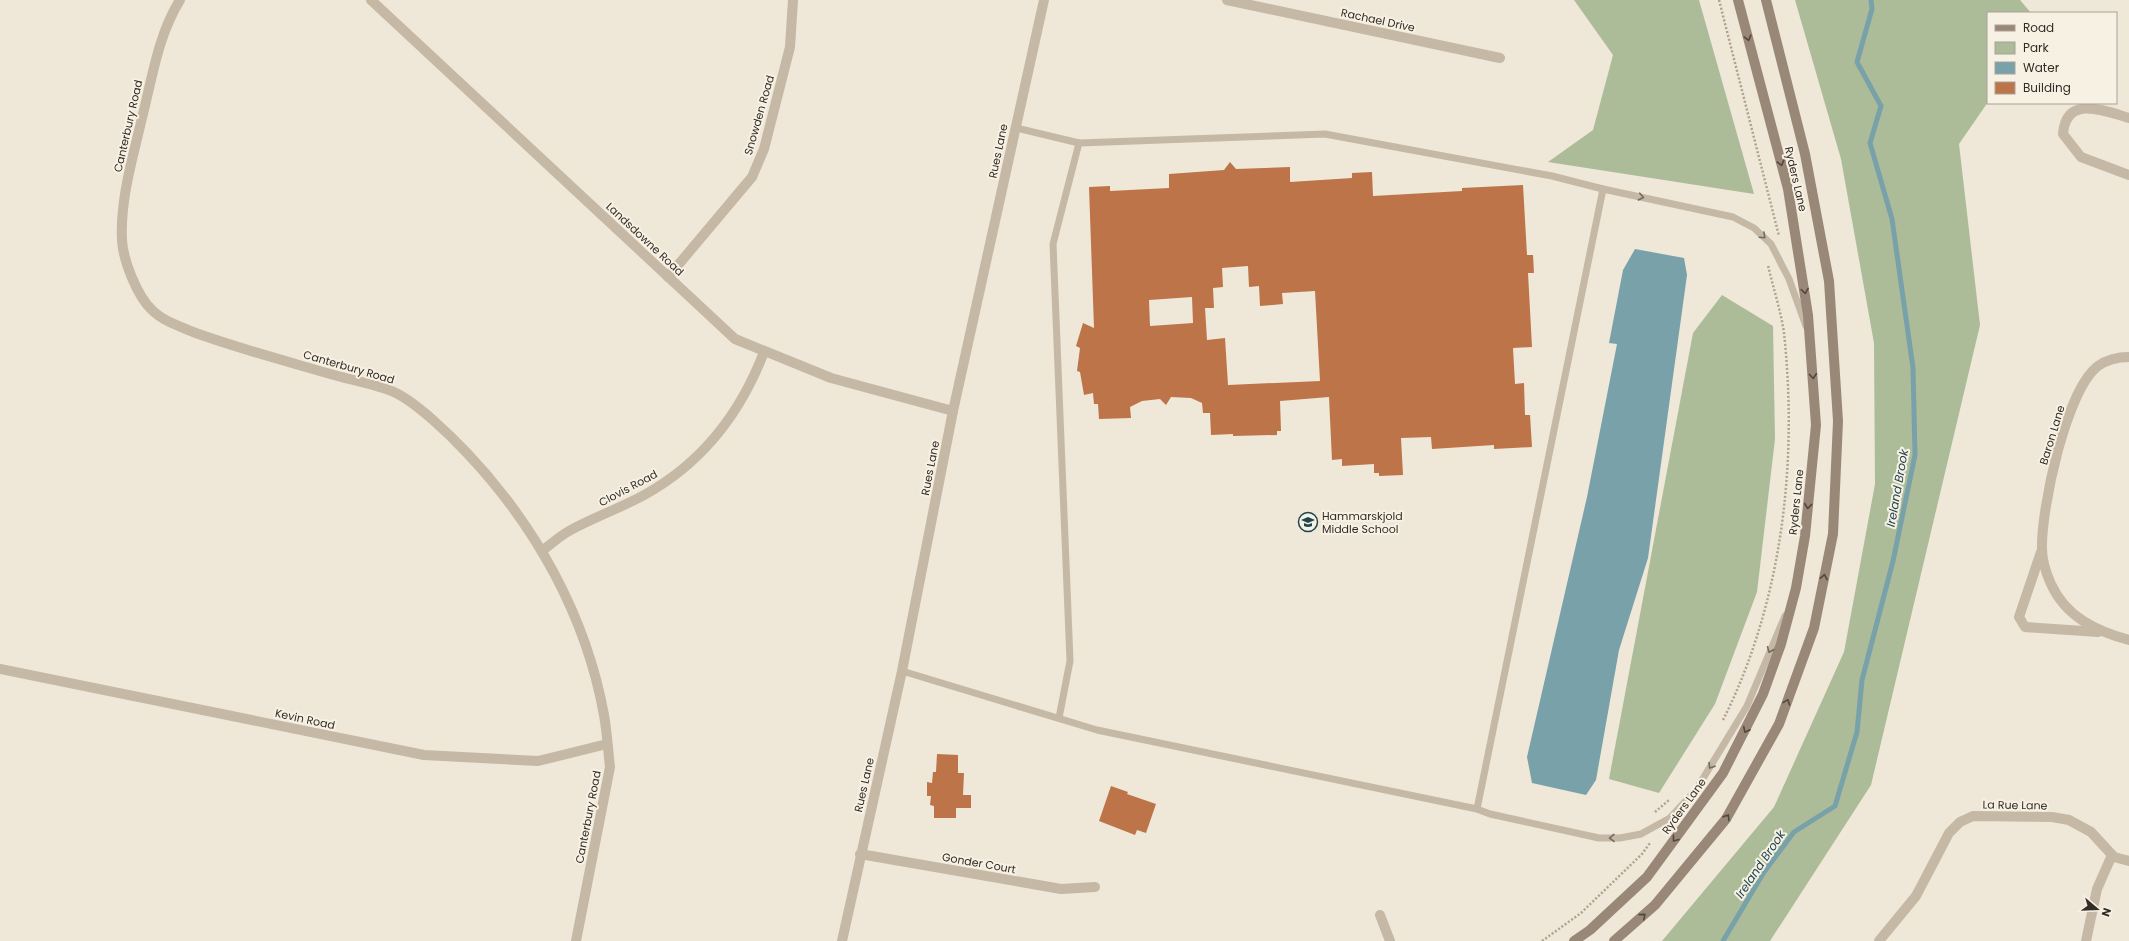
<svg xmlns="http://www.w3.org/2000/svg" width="2129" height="941" font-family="Poppins,sans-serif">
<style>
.green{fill:#acbc99}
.water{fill:#79a1a9}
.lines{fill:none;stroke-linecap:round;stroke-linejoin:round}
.stream{stroke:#79a1a9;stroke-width:5}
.building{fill:#bd7448;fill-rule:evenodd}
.path{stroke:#b1a290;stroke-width:2.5;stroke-dasharray:2 2;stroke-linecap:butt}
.lane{stroke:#c5b8a5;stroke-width:7}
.street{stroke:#c5b8a5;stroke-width:10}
.secondary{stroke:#987;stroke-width:10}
.oneway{stroke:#51473e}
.oneway2{stroke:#746a5f}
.labels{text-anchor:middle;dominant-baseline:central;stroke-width:4;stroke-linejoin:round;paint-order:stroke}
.street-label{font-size:11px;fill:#322b26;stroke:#f7f1e4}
.poi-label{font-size:11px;fill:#322b26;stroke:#f7f1e4;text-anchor:start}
.water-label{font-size:12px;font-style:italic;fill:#1f4650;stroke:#f7f1e4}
</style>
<rect width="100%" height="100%" fill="#efe7d8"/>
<!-- green -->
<g class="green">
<polygon points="1574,0 1699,0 1754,194 1548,162 1593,130 1613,55"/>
<polygon points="1795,0 2020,0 2031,13 1988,13 1988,102 1959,144 1980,325 1871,785 1770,941 1662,941 1774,807 1844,652 1875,484 1874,343 1841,159"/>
<polygon points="1722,295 1773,326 1775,439 1757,592 1715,704 1659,793 1609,779 1693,333"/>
</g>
<!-- water -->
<polygon class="water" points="1635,249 1684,258 1687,275 1648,558 1619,650 1596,780 1586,795 1532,783 1527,757 1587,497 1617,344 1609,343 1623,270"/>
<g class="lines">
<!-- stream -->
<polyline class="stream" points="1723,941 1764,872 1794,832 1835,806 1857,732 1862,680 1893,561 1915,455 1913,368 1892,219 1870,143 1881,106 1857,62 1872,9 1871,0"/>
</g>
<!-- building -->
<g class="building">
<path d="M 1230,162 L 1236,169 L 1290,167 L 1290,182 L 1352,178 L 1352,173 L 1372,172 L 1373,196 L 1462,191 L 1462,188 L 1523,185 L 1527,255 L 1533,255 L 1534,273 L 1528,273 L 1532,347 L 1513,348 L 1515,384 L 1524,383 L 1525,415 L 1530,415 L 1532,447 L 1494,449 L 1494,445 L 1432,449 L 1431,437 L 1401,438 L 1403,475 L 1379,476 L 1379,473 L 1374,473 L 1374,464 L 1342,466 L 1342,459 L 1332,460 L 1329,397 L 1280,401 L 1281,431 L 1277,431 L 1277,435 L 1233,436 L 1233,434 L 1211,435 L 1210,413 L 1203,413 L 1202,403 L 1191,398 L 1171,397 L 1166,405 L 1160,399 L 1142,401 L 1130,407 L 1131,418 L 1099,419 L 1098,404 L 1094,404 L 1093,393 L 1084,395 L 1080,372 L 1077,371 L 1080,348 L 1076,346 L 1083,323 L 1094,328 L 1089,187 L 1110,186 L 1110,191 L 1169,188 L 1169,174 L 1224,170 ZM 1248,266 L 1249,287 L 1259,286 L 1260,306 L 1283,304 L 1282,293 L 1315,291 L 1320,381 L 1228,385 L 1225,338 L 1207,340 L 1205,308 L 1214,308 L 1213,288 L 1223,287 L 1222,268 ZM 1192,297 L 1193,323 L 1150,326 L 1149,300 Z"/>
<polygon points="937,754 958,755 958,773 964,773 963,795 971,795 971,808 956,808 956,818 934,818 934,806 930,805 931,796 927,796 927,782 932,783 933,772 936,772"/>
<polygon points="1111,786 1128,792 1127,794 1156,804 1146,833 1137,830 1135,835 1099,821"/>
</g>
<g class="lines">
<!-- path -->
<g class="path">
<polyline points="1719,0 1779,236"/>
<path d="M 1723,720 C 1782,603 1798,463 1784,333 C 1781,311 1773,288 1768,265"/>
<polyline points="1655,812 1669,800"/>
<polyline points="1542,941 1581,913 1642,854 1650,843"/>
</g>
<!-- lane -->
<g class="lane">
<polyline points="1603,189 1733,217 1754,228 1771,244 1789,279 1806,326"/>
<polyline points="902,671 1097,730 1477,809 1603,189 1552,176 1325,134 1079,143 1016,128"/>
<polyline points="1059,718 1070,661 1053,244 1079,143"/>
<polyline points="1477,809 1490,814 1599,838 1620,838 1641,834 1670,818 1696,790 1747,706 1785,616"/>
</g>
<!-- street -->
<g class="street">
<path d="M 180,0 C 158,35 152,79 142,118 C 133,157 120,199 122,240 C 123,260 137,296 152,310 C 163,321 179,326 193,332 C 237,348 282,360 327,373 C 346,379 379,385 396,393 C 418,404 450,435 467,453 C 536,526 586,616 604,715 C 607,732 608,750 610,767 L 576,941"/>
<polyline points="371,0 735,339 831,378 953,411"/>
<polyline points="1227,0 1500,58"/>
<path d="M 2129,118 C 2105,111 2066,94 2063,134 L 2081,157 L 2129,175"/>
<polyline points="668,277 752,177 764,149 790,47 793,0"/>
<path d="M 2129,357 C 2117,357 2108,359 2098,366 C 2066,390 2041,509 2042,549 C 2042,561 2046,573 2051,584 C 2066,617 2096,631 2129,640"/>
<path d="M 542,551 C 551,544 560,536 569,531 C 594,517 621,508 646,494 C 703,462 741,412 764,352"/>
<polyline points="2041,552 2019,617 2025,627 2098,632"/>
<polyline points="0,669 424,755 538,761 607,744"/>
<polyline points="860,854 1061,889 1095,887"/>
<polyline points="1380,915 1390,941"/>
<polyline points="842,941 902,671 953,411 1044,0"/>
<polyline points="1879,941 1916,896 1949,833 1960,822 1973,816 2052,817 2069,820 2091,832 2114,857 2129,861"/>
<polyline points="2086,941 2097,889 2112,855"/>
</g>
<!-- secondary -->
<g class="secondary">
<polyline points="1574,941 1590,930 1647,877 1723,773 1763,694 1781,644 1796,588 1805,536 1816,425 1808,315 1788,189 1738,0"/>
<polyline points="1614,941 1655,905 1726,819 1779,724 1814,628 1833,534 1838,421 1829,281 1805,154 1766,0"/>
</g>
</g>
<!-- one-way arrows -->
<defs><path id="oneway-chevron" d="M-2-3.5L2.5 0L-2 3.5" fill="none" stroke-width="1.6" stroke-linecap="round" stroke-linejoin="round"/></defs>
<g class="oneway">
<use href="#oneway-chevron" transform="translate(1748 38) rotate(75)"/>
<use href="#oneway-chevron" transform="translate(1781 163) rotate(75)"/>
<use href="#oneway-chevron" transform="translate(1805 291) rotate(81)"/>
<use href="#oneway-chevron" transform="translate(1813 376) rotate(86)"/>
<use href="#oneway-chevron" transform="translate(1808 506) rotate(96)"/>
<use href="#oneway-chevron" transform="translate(1824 577) rotate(-79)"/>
<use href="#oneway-chevron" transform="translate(1787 702) rotate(-70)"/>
<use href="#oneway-chevron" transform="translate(1746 730) rotate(116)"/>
<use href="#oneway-chevron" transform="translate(1727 817) rotate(-58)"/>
<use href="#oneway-chevron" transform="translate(1675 839) rotate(127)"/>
<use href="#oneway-chevron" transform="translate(1643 916) rotate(-41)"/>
</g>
<g class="oneway2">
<use href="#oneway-chevron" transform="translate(1641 197) rotate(12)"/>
<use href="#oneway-chevron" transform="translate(1763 236) rotate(43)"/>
<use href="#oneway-chevron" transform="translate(1770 650) rotate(113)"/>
<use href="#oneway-chevron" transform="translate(1711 766) rotate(122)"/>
<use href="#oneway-chevron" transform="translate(1612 838) rotate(179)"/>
</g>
<!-- icons -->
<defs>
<symbol id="school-ring" viewBox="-11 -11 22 22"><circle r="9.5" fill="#f7f1e4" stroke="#1f4650" stroke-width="1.5"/><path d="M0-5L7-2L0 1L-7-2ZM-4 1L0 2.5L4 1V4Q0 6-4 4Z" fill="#1f4650"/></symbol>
</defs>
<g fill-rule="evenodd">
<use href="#school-ring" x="1297" y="511" width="22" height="22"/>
</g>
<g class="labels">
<!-- street labels -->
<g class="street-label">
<text transform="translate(1378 20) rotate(12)">Rachael Drive</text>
<text transform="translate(759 115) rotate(-74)">Snowden Road</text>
<text transform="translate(128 126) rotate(-77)">Canterbury Road</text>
<text transform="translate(998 151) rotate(-78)">Rues Lane</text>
<text transform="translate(1796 179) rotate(77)">Ryders Lane</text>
<text transform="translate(645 239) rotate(43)">Landsdowne Road</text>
<text transform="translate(349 367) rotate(16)">Canterbury Road</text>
<text transform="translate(2052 435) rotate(-73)">Baron Lane</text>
<text transform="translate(930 468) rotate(-79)">Rues Lane</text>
<text transform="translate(628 488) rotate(-28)">Clovis Road</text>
<text transform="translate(1796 502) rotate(-84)">Ryders Lane</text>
<text transform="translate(305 719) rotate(12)">Kevin Road</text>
<text transform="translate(864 785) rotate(-77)">Rues Lane</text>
<text transform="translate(2015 805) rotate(1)">La Rue Lane</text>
<text transform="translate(1684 806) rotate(-54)">Ryders Lane</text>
<text transform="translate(588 817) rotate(-79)">Canterbury Road</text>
<text transform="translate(979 863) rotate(10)">Gonder Court</text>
</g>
<!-- poi labels -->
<g class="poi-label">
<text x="1322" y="516">Hammarskjold<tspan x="1322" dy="13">Middle School</tspan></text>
</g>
<!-- water labels -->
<g class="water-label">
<text transform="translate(1897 488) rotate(-80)">Ireland Brook</text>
<text transform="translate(1760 864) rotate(-56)">Ireland Brook</text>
</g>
</g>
<!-- legend -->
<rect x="1987" y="12" width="130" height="92" fill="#f7f1e4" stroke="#a8a298"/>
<rect x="1995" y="25" width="20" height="6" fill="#998877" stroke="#a8a298"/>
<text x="2023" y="32" font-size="12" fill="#322b26">Road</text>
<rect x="1995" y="42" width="20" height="12" fill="#acbc99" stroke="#a8a298"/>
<text x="2023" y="52" font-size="12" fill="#322b26">Park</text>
<rect x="1995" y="62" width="20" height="12" fill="#79a1a9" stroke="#a8a298"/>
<text x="2023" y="72" font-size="12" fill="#322b26">Water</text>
<rect x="1995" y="82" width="20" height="12" fill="#bd7448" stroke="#a8a298"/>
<text x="2023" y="92" font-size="12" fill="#322b26">Building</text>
<!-- north arrow -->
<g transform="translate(2097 909) rotate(109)" stroke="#f7f1e4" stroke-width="3" paint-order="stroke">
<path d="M0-3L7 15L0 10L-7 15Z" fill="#322b26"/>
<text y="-6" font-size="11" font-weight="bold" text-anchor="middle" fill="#322b26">N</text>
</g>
</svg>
